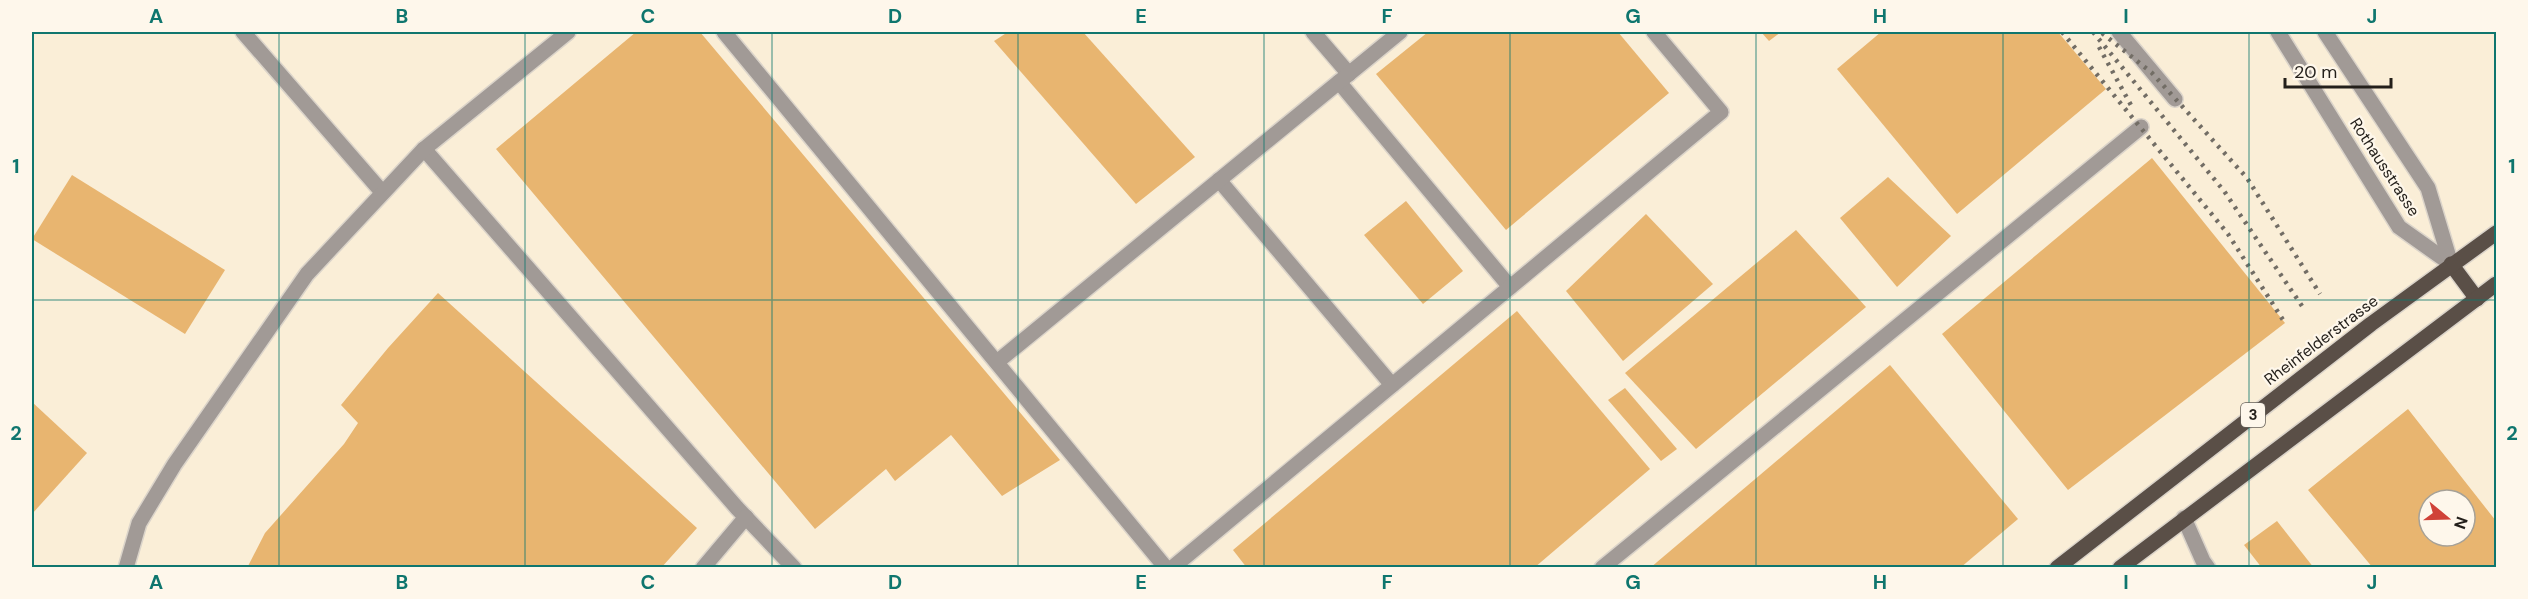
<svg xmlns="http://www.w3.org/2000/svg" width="2528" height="599" font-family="'DM Sans',sans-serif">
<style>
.built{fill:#faeed7;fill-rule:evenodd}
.building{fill:#e8b570;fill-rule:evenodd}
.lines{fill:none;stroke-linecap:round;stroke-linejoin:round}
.minor-casing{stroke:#dbd4ca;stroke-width:18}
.major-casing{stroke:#dbd4ca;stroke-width:18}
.minor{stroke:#a19a96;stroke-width:15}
.major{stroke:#5a4f47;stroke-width:15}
.rail{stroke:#726d65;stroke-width:4.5;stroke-dasharray:3 6;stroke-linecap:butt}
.grid{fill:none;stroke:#0f766e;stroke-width:1.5;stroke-opacity:0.55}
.labels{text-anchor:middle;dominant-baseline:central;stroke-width:4.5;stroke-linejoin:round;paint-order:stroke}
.shield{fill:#fef7eb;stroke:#656059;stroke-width:1.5}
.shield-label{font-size:15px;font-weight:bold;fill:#231f1a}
.street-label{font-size:16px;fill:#231f1a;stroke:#fef7eb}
.neatline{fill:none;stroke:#0f766e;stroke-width:2}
.grid-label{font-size:20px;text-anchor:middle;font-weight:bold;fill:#0f766e}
</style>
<rect width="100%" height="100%" fill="#fef7eb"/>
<!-- built -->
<path class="built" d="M 32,32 L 2496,32 L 2496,567 L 32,567 ZM 2429,500 L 2465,500 L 2465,536 L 2429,536 Z"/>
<!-- building -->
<g class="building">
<polygon points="636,32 700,32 1060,460 1002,496 951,435 895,481 886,469 815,529 496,149"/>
<polygon points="1008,32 1083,32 1195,157 1136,204 994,41"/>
<polygon points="1428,32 1618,32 1669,93 1506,230 1376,74"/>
<polygon points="1761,32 1781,32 1769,41"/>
<polygon points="1881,32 2058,32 2106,89 1957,214 1837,69"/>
<polygon points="2152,158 2285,323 2068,490 1942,334"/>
<polygon points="72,175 225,270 185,334 32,239"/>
<polygon points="1888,177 1951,236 1897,287 1840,218"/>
<polygon points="1406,201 1463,271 1423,304 1364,235"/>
<polygon points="1646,214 1713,284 1623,361 1566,291"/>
<polygon points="1796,230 1866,307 1696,449 1625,373"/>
<polygon points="438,293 697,528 661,568 247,568 265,533 344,444 358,423 341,405 388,348"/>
<polygon points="1517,311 1650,469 1534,568 1247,568 1233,550"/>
<polygon points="1890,365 2018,519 1960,568 1650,568"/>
<polygon points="1625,388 1677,449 1661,461 1608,400"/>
<polygon points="32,402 87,453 32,514"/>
<path d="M 2408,409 L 2496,521 L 2496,568 L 2373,568 L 2308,490 ZM 2429,500 L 2465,500 L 2465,536 L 2429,536 Z"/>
<polygon points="2277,521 2314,568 2262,568 2244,545"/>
</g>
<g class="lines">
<defs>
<g id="minor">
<polyline points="243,32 382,192"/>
<polyline points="724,32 1166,568"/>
<polyline points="1313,32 1349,74"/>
<polyline points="2119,32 2175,99"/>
<polyline points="2278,32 2399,227 2451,264"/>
<polyline points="2325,32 2428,188 2451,264"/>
<polyline points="1339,82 1510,287"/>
<polyline points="424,149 737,508 794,568"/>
<polyline points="1219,180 1392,385"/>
<polyline points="997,362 1400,32"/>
<polyline points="2184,518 2203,561 2208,568"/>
<polyline points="126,568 139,523 174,465 307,274 424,149 568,32"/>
<polyline points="703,568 746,517"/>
<polyline points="1172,568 1721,112 1654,32"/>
<polyline points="1602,568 2141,127"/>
</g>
<g id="major">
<polyline points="2451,264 2477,299"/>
<polyline points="2057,568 2371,324 2496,233"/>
<polyline points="2120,568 2496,284"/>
</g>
</defs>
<!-- minor casing -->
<use href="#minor" class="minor-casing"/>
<!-- major casing -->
<use href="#major" class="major-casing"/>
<!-- minor -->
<use href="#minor" class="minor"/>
<!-- major -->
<use href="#major" class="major"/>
<!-- rail -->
<g class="rail">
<polyline points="2062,32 2228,234 2285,323"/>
<polyline points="2093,32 2224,191 2304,309"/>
<polyline points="2102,33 2152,73 2247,178 2320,294"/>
<polyline points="2099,47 2132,107"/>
</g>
</g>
<!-- grid -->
<path class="grid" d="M 279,32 L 279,568M 525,32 L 525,568M 772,32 L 772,568M 1018,32 L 1018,568M 1264,32 L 1264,568M 1510,32 L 1510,568M 1756,32 L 1756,568M 2003,32 L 2003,568M 2249,32 L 2249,568M 32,300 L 2496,300"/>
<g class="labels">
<!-- shield labels -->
<rect class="shield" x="2241" y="403" width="24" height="24" rx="4.5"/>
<g class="shield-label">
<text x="2253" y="415">3</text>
</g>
<!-- street labels -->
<g class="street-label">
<text transform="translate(2385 167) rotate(57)">Rothausstrasse</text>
<text transform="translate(2321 340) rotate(-37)">Rheinfelderstrasse</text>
</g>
</g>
<!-- border -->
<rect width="2528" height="599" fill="none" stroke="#fef7eb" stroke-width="66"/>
<!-- north arrow -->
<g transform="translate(2447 518) rotate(109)"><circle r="28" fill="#fef7eb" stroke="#a6a197" stroke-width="1.5"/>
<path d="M0-4.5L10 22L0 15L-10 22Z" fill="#d04238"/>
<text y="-9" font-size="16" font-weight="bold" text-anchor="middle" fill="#231f1a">N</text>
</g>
<!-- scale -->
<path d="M2285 78v9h106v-9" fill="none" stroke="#231f1a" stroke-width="3"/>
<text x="2294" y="78" font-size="18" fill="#231f1a" stroke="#fef7eb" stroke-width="4.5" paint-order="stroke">20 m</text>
<rect x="33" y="33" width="2462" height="533" class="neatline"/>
<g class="grid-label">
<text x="156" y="23">A</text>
<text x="402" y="23">B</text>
<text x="648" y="23">C</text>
<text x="895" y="23">D</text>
<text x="1141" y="23">E</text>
<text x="1387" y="23">F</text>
<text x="1633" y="23">G</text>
<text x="1880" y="23">H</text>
<text x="2126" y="23">I</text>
<text x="2372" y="23">J</text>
<text x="16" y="173">1</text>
<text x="2512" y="173">1</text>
<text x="16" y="440">2</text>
<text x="2512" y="440">2</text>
<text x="156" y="589">A</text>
<text x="402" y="589">B</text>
<text x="648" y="589">C</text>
<text x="895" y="589">D</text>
<text x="1141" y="589">E</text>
<text x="1387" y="589">F</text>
<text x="1633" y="589">G</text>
<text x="1880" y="589">H</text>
<text x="2126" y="589">I</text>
<text x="2372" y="589">J</text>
</g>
</svg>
